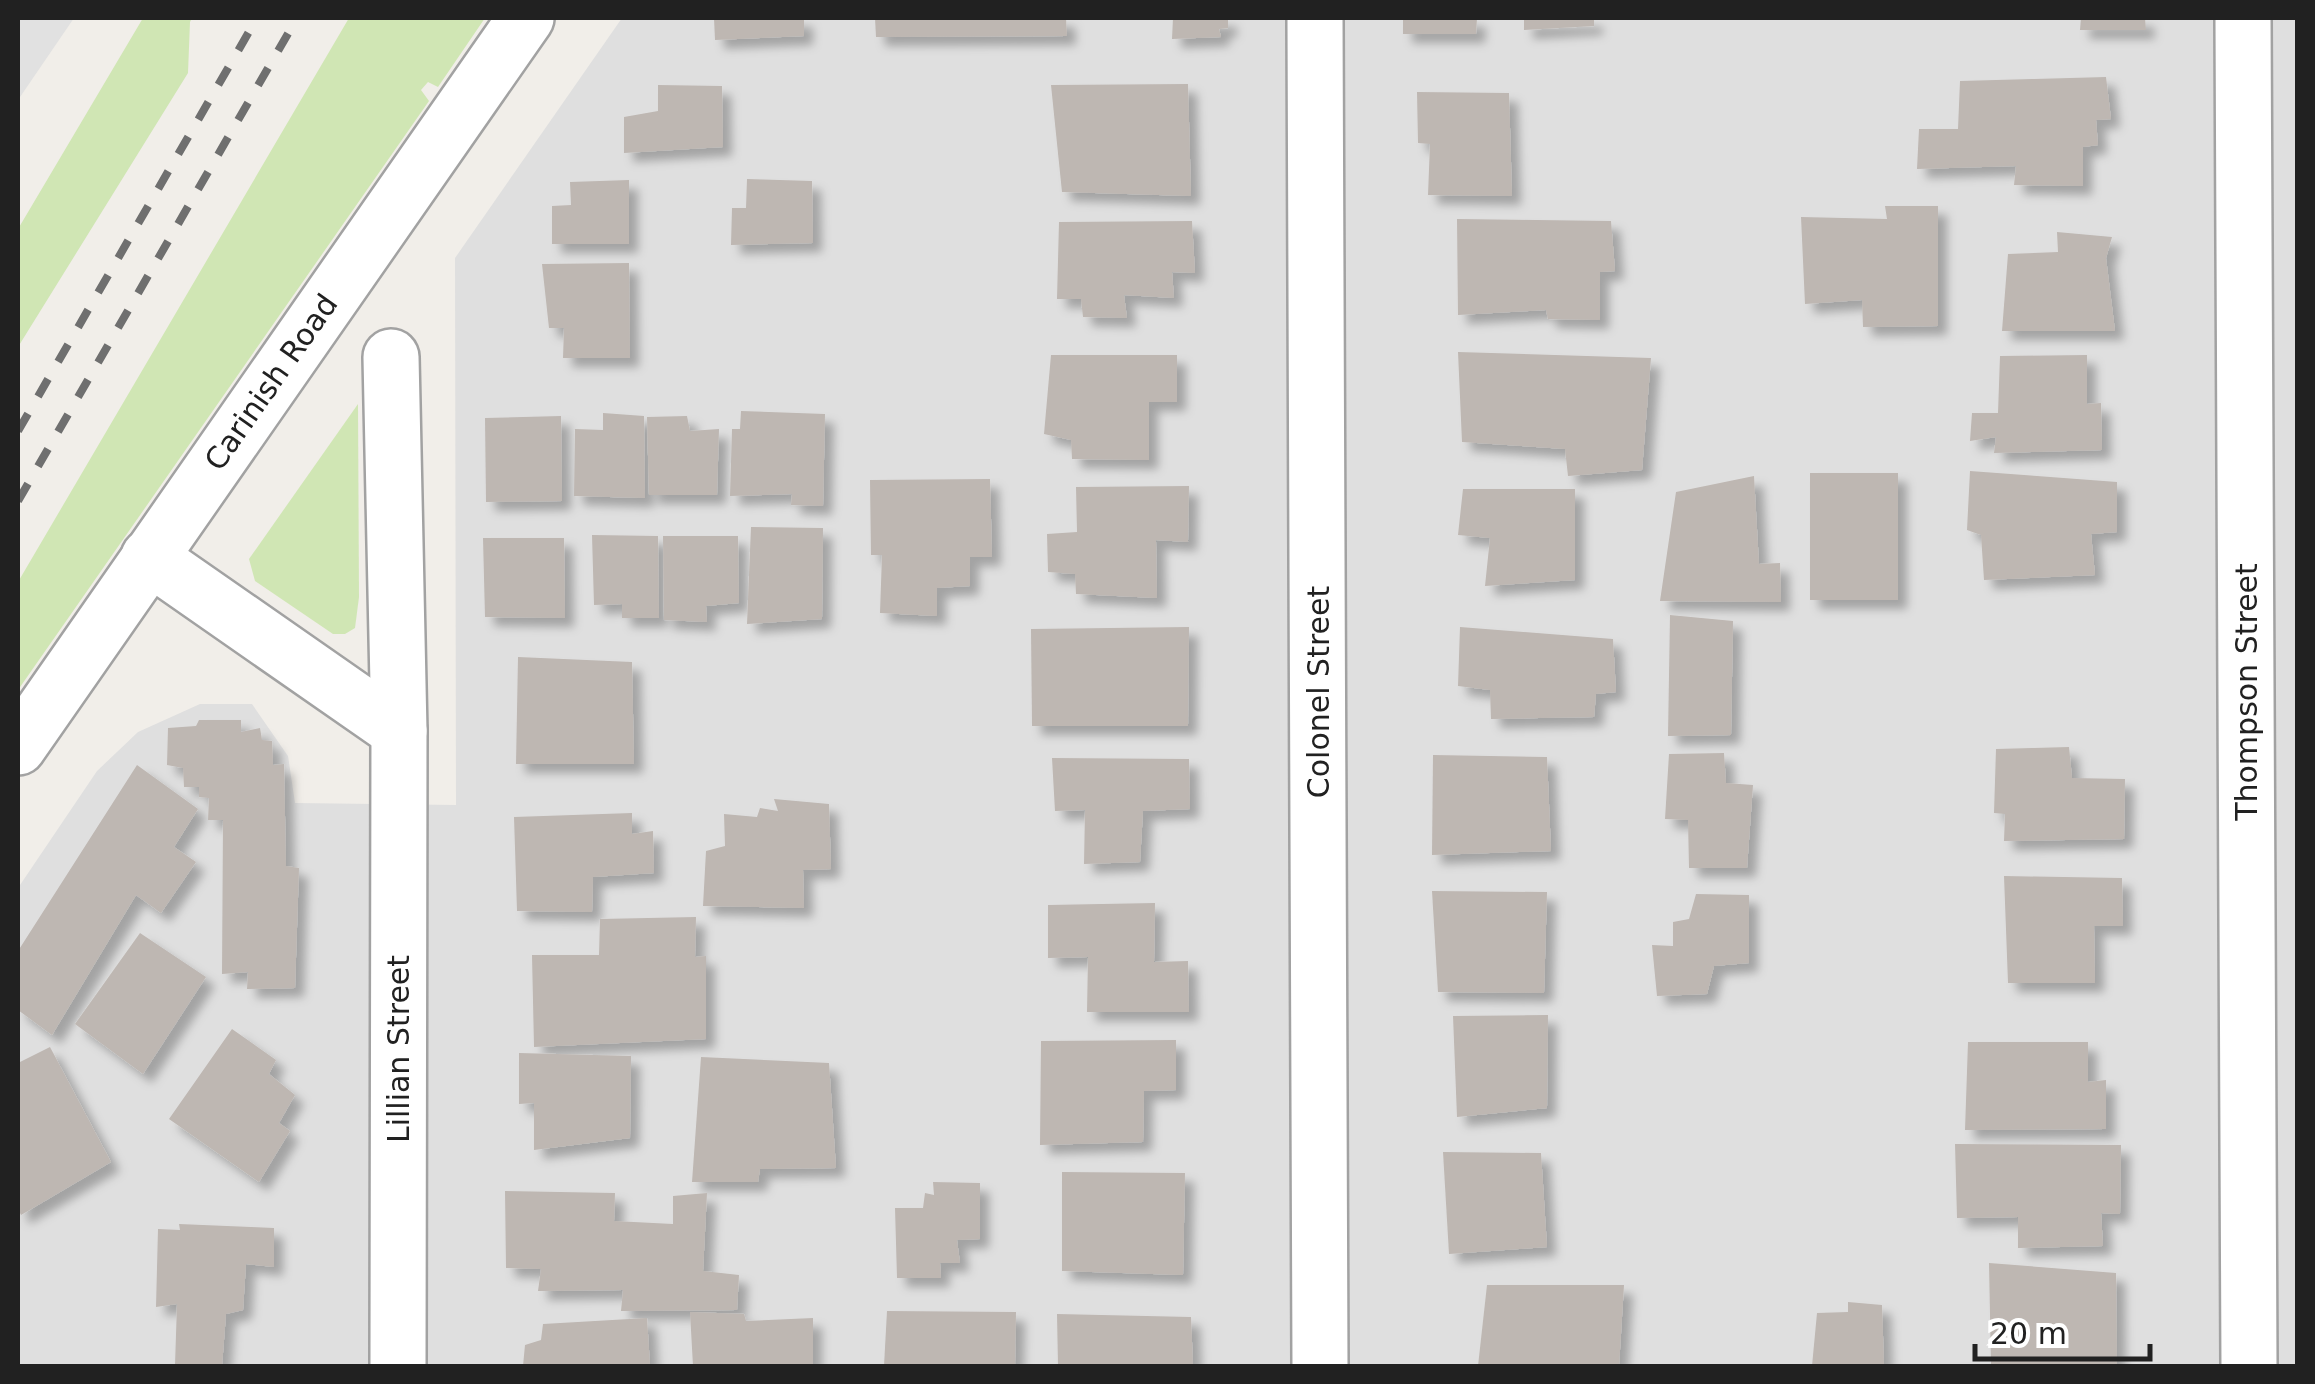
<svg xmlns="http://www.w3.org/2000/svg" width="2315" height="1384" font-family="'DejaVu Sans',sans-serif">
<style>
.residential{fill:#dfdfdf}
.grass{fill:#d0e6b4}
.parking{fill:#e1e1e1}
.building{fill:#beb7b2;filter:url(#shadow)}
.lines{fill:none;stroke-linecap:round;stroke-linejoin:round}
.minor-casing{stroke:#a2a2a2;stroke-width:60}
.minor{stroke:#fff;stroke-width:55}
.rail{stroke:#6f6f6f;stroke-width:8;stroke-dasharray:20 20;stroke-linecap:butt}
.labels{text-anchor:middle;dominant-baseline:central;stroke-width:8;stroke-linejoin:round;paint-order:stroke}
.street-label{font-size:30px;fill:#212121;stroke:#fff}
</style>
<defs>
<filter id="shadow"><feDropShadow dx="9" dy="9" stdDeviation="5" flood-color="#0004"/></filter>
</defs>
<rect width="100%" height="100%" fill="#f1eee9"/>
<!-- residential -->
<polygon class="residential" points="622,18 2297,18 2297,1366 18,1366 18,888 97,771 138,732 200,704 252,704 288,756 295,803 456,805 455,258"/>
<!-- grass -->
<g class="grass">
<polygon points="143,18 192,18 190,22 188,73 18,347 18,229"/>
<polygon points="349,18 485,18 438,87 428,82 421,90 429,101 18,690 18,582"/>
<polygon points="358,404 359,597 355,628 345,634 333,634 255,581 249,559"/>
</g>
<!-- parking -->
<polygon class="parking" points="18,18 74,18 18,100"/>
<!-- building -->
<g class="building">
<polygon points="714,18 804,18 804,36 715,40"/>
<polygon points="875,18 1066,18 1067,36 876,37"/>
<polygon points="1173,18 1228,18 1228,28 1219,29 1221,37 1172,39"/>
<polygon points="1403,18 1477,18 1476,34 1403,34"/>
<polygon points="1524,18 1594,18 1594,26 1524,30"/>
<polygon points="2081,18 2145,18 2146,30 2080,30"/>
<polygon points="2106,77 2111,119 2096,120 2098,145 2083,147 2083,186 2014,185 2016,166 1917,169 1919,129 1958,129 1960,81"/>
<polygon points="1188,84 1191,196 1062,192 1051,85"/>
<polygon points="658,85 722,86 723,147 624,153 624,117 658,111"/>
<polygon points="1417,92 1509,93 1512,196 1428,195 1430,144 1418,143"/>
<polygon points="747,179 812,181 813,243 731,245 732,208 746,208"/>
<polygon points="629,180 629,244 552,244 552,206 571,205 570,182"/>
<polygon points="1885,206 1938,206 1938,326 1863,327 1862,300 1805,304 1801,217 1887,219"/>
<polygon points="1457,219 1611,221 1615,271 1600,272 1600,320 1548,319 1546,310 1458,315"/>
<polygon points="1192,221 1195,273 1172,272 1174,298 1124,295 1127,318 1083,317 1081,299 1057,299 1059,222"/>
<polygon points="2057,232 2112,237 2106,258 2115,331 2002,331 2008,254 2058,252"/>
<polygon points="629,263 630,358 563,358 564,328 549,328 542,264"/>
<polygon points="1458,352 1651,358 1642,470 1568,476 1565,449 1462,442"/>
<polygon points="1051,355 1177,355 1177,402 1149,402 1149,460 1072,459 1071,440 1044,434"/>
<polygon points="2087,355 2087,404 2101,403 2102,450 1994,453 1996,437 1970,441 1972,413 1998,413 2000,356"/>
<polygon points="741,411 825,414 823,506 791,505 792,494 730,496 732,429 740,429"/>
<polygon points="603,413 644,416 645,498 574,496 575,429 603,430"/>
<polygon points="561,416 562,501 486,502 485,418"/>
<polygon points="687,416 690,431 719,429 717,495 649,495 647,417"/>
<polygon points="1970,471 2117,482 2117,532 2091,534 2095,575 1984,580 1981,535 1967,530"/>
<rect x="1810" y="473" width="88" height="127"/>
<polygon points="1754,476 1759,564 1780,563 1781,602 1660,601 1676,492"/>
<polygon points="990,479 992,557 970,557 970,586 937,588 937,616 880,613 882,555 871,555 870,480"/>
<polygon points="1189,486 1188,542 1156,540 1157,598 1076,594 1075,574 1048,572 1047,534 1077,532 1076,487"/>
<polygon points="1463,489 1575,489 1575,580 1485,586 1490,538 1458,535"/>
<polygon points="751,527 823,528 822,619 747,624"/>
<polygon points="592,535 658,536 659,618 622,618 622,604 594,605"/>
<polygon points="663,536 738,536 739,603 706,606 707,622 664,620"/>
<polygon points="483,538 564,538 565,618 485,617"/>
<polygon points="1670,615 1733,621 1731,735 1668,736"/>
<polygon points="1189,627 1188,726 1032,726 1031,629"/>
<polygon points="1460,627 1613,639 1616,692 1596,694 1594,717 1491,719 1490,690 1458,686"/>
<polygon points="518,657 632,662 634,764 516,764"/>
<polygon points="199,720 241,720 241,732 260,728 262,740 272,741 273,765 284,764 286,866 299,868 295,988 247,989 248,972 222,974 223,820 208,820 209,798 199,797 199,787 184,787 183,768 167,765 168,728 196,726"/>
<polygon points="2069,747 2072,778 2125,779 2124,839 2004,841 2005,814 1994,813 1996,749"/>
<polygon points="1724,753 1726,783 1753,785 1747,868 1689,868 1688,820 1665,819 1669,754"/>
<polygon points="1433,755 1547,757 1551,851 1432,855"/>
<polygon points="1052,758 1189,759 1190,809 1143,811 1140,862 1084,864 1085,810 1055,811"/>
<polygon points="137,765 198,809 174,847 196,862 161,913 136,895 52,1035 18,1010 18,951"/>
<polygon points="774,799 829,804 831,869 803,870 804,908 703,906 706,851 725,846 724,814 757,817 760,808 778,811"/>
<polygon points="632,813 632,834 653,831 654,873 593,877 592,912 517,911 514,817"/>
<polygon points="2004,876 2122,878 2123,926 2094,926 2095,983 2008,983"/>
<polygon points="1432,891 1547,892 1544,993 1438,992"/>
<polygon points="1696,894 1749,895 1749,963 1714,966 1707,994 1657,996 1652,945 1673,946 1673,922 1689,919"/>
<polygon points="1155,903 1154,962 1188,961 1189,1012 1087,1012 1088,957 1048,958 1048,905"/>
<polygon points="696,917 695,957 706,956 706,1039 534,1047 532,955 599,955 600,919"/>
<polygon points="140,933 206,977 143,1074 75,1024"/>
<polygon points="1548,1015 1547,1108 1457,1117 1453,1016"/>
<polygon points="232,1029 276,1060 269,1074 295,1095 279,1123 290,1131 259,1182 169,1119"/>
<polygon points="1176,1040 1176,1090 1144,1091 1143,1142 1040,1145 1041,1041"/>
<polygon points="1968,1042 2088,1042 2088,1082 2106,1080 2106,1129 1965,1130"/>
<polygon points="50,1047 111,1162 21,1215 18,1209 18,1063"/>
<polygon points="519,1053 631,1056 630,1138 534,1150 534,1103 519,1104"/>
<polygon points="701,1057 829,1063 836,1168 760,1169 758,1182 692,1182"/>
<polygon points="1955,1144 2121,1145 2120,1214 2101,1213 2103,1246 2018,1248 2018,1217 1957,1218"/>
<polygon points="1443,1152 1541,1153 1547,1247 1449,1254"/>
<polygon points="1062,1172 1185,1173 1183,1275 1062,1271"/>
<polygon points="933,1182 980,1183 980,1239 957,1240 960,1263 940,1263 941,1278 897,1278 895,1208 923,1208 925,1193 934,1195"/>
<polygon points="505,1191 615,1193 614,1221 673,1224 673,1196 707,1193 703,1271 739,1275 737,1310 621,1311 623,1290 538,1291 541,1269 506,1268"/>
<polygon points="179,1224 274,1228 274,1267 246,1264 243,1310 226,1314 222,1366 175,1365 177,1304 156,1307 158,1229 180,1230"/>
<polygon points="1989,1263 2116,1273 2117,1366 1991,1366"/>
<polygon points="1487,1285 1624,1285 1619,1366 1478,1366"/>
<polygon points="1848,1302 1882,1305 1884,1366 1812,1366 1817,1313 1848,1312"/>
<polygon points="887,1311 1016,1312 1015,1366 884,1366"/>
<polygon points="690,1312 744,1314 746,1321 813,1318 813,1366 693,1366"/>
<polygon points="1057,1314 1191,1317 1193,1366 1058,1366"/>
<polygon points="647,1318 650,1366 523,1366 525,1345 541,1340 543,1324"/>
</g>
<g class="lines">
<defs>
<g id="minor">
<polyline points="1315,18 1320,1366"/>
<polyline points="2243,18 2249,1366"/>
<polyline points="391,357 399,731 398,1366"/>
<polyline points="149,557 399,731"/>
<polyline points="18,747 526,18"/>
</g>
</defs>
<!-- minor casing -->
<use href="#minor" class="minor-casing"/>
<!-- minor -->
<use href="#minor" class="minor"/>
<!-- rail -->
<g class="rail">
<polyline points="18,431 257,18"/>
<polyline points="18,501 297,18"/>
</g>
</g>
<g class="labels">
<!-- street labels -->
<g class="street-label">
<text transform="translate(271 382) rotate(-55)">Carinish Road</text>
<text transform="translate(1318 692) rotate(-90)">Colonel Street</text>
<text transform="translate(2246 692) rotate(-90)">Thompson Street</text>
<text transform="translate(398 1049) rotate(-90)">Lillian Street</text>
</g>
</g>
<!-- border -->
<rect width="2315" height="1384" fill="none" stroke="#212121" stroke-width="40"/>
<!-- scale -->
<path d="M1975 1344v15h175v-15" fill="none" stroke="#212121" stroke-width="5"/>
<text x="1990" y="1344" font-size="30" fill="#212121" stroke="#ffffff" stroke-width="8" paint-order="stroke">20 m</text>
</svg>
